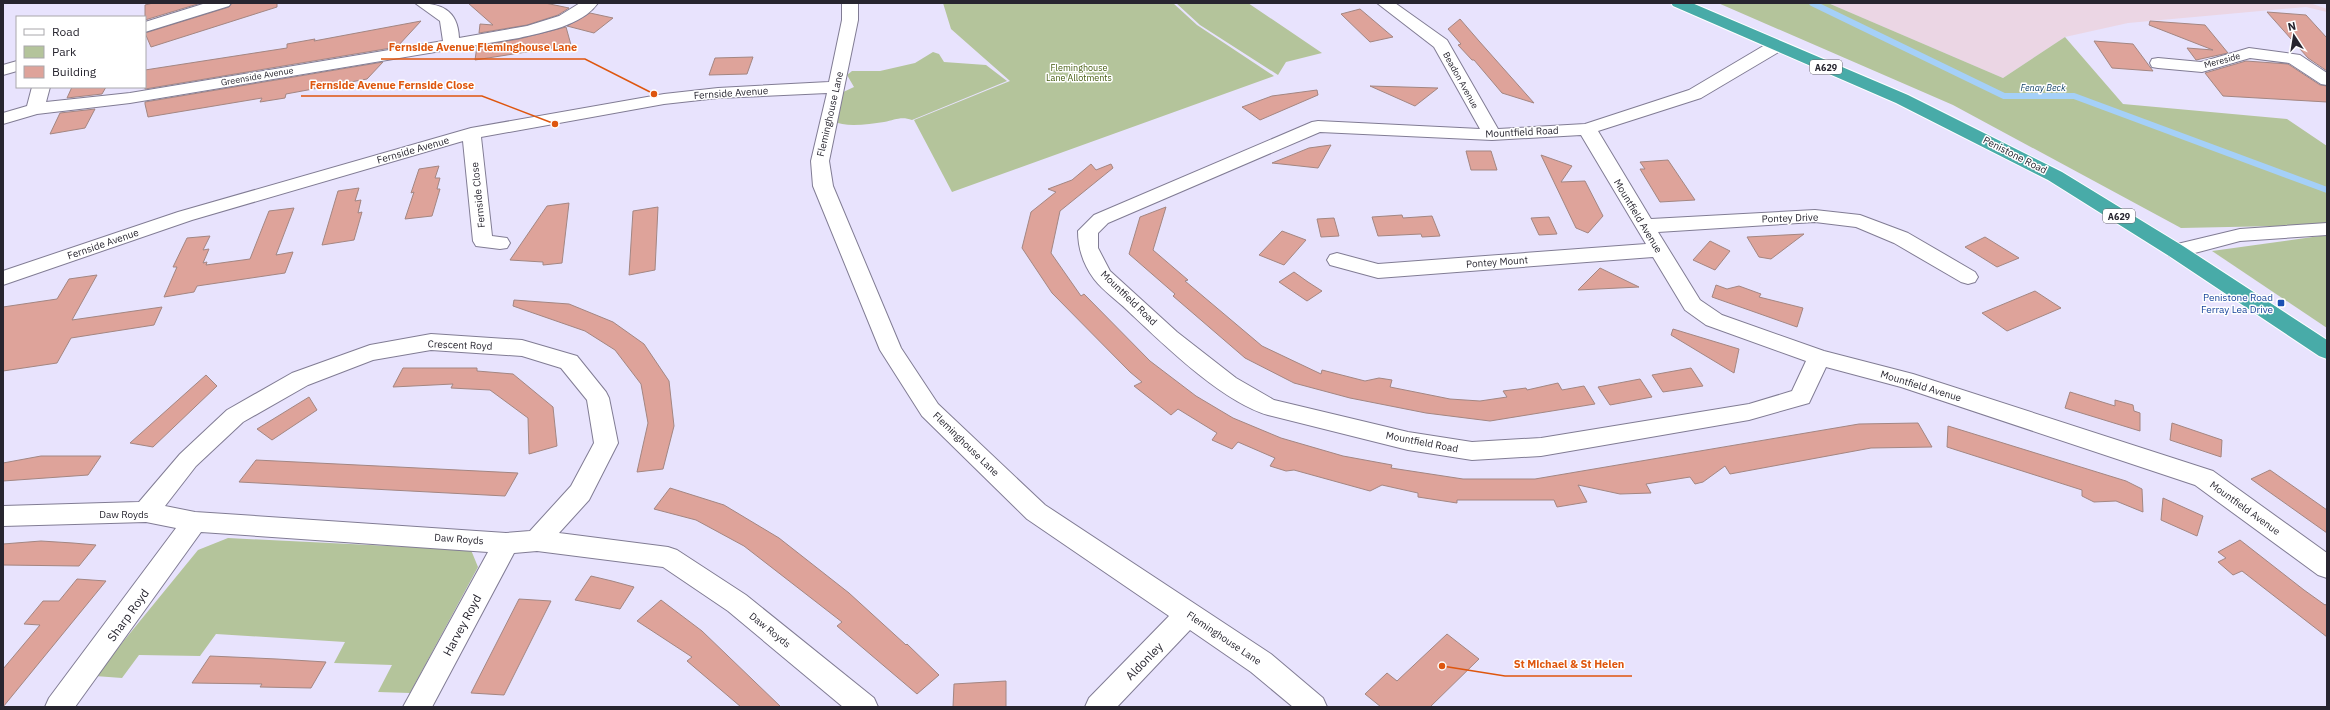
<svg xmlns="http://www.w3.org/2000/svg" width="2330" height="710" font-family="'IBM Plex Sans',sans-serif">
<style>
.commercial{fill:#ebd6e4}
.green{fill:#b4c49b}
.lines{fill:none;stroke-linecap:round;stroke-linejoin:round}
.stream{stroke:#a5d0f8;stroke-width:6}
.building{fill:#dea39a;stroke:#a38682}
.minor-casing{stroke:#817c94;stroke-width:2}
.highway-casing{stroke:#fff;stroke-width:2}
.minor{fill:#fff;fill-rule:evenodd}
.highway{fill:#48aba8;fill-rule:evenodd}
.transit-dot{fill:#1a4fb4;stroke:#fff;stroke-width:1.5}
.labels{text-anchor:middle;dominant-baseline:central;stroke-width:3;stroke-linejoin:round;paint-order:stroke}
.far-street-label{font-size:9px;fill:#27252f;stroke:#fff}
.far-park-label{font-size:9px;fill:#455c10;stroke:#fff}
.shield{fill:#fff;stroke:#68666d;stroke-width:1}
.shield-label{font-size:9px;font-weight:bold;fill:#27252f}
.far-water-label{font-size:9px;font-style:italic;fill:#114267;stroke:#fff}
.street-label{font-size:10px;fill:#27252f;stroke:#fff}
.transit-label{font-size:10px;fill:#164399;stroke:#fff;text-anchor:end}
.near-street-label{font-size:12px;fill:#27252f;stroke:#fff}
.leader{fill:none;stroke:#de560e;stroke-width:1.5}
.callout-dot{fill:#de560e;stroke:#fff;stroke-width:1.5}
.callout-label{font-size:11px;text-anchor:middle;font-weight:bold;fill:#de560e;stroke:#fff;stroke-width:3;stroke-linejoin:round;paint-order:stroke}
</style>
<rect width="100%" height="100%" fill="#e8e3fd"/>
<!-- commercial -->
<polygon class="commercial" points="1828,3 2310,3 2327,9 2327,12 2306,7 2128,23 2065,37 2003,78"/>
<!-- green -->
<g class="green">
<polygon points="943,3 1173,3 1197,25 1274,76 952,192 914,120 1010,81 951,29"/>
<polygon points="1176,3 1248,3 1322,53 1286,62 1278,75 1200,25"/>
<polygon points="1718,3 1828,3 2003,78 2065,37 2123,104 2287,119 2327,146 2327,225 2181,228 1953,105"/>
<path d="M 933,52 L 939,54 L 944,62 L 986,65 L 1007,81 L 912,120 C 901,116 895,120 884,122 C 868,124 847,128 832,121 L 839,94 L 854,87 L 847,75 L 852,71 L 880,71 L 915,63 Z"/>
<polygon points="2327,235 2327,328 2212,251"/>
<polygon points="228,538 471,550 478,567 410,693 378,692 392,665 334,663 345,642 216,634 200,656 139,655 122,678 95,676 198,550"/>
</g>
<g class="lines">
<!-- stream -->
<polyline class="stream" points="1812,3 2004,96 2074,96 2327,190"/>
</g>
<!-- building -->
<g class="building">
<polygon points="153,3 201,3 145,20 145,5"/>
<polygon points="232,3 277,3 277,7 151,47 145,33 229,7"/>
<polygon points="468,3 545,3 569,8 558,15 527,25 479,33 480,24 493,25"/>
<polygon points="1360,9 1393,37 1370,42 1341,14"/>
<polygon points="2267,12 2306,15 2327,38 2327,71 2308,58"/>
<polygon points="590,13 613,18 594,33 567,26"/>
<polygon points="1460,19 1479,41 1534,103 1502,93 1474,60 1472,60 1458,45 1461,44 1448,29"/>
<polygon points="421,21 397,47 145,89 145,70 287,48 287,44 315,39 314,41"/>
<polygon points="2150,21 2205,25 2228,53 2196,60 2187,48 2213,50 2149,25"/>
<polygon points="566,27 571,45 475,60 477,46 519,39"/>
<polygon points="2094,41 2133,44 2153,71 2112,68"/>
<polygon points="753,57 747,74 709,75 715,58"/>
<polygon points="2246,61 2288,64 2320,85 2327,86 2327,102 2223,96 2205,73"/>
<polygon points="383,62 367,79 286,94 285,98 260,102 262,98 148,117 145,104 145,102"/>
<polygon points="1370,86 1438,88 1415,106"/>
<polygon points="72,87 106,87 102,94 67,98"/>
<polygon points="1317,90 1318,95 1260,120 1242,107 1272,96"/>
<polygon points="95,109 85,128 50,134 60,113"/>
<polygon points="1331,145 1318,168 1272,163 1309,148"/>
<polygon points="1466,151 1491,151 1497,170 1471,170"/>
<polygon points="1541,155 1572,166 1561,182 1585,181 1603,216 1588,233 1576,228"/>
<polygon points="1668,160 1695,200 1660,202 1640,169 1645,169 1640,162"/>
<polygon points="1091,164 1096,170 1111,164 1113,168 1060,211 1051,253 1081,296 1084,294 1150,361 1196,396 1233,418 1281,438 1343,456 1392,465 1391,468 1463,479 1535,479 1859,424 1918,423 1932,447 1871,448 1730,474 1725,466 1703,482 1695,484 1690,477 1646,484 1651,493 1620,494 1578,485 1587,502 1557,507 1554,500 1457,500 1457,503 1418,497 1418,493 1382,485 1370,491 1294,470 1286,471 1270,466 1275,458 1238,442 1232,449 1212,440 1217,433 1178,409 1171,415 1134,386 1142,382 1130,372 1052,293 1022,248 1031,212 1056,192 1048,189 1072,180"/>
<polygon points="439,166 435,178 440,178 437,189 440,189 432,216 405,219 414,192 411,193 419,169"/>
<polygon points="359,188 355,201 361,200 358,213 362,212 354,240 322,245 338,191"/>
<polygon points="569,203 562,263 543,265 543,262 510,260 547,206"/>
<polygon points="658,207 655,270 629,275 633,211"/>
<polygon points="1166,207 1153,250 1188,280 1185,281 1262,346 1321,374 1322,370 1365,381 1379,378 1392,380 1390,387 1450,399 1480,401 1507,397 1503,391 1526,388 1527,390 1558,383 1562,390 1584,386 1595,404 1490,421 1426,413 1350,398 1294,383 1245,358 1173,296 1175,294 1129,254 1140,217"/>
<polygon points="294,208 276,255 293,252 285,273 197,286 194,292 164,297 177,267 173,267 187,238 210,236 203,250 209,249 203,263 207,262 206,265 250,259 269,211"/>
<polygon points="1402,215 1403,218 1432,216 1440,236 1422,237 1421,234 1378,236 1372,217"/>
<polygon points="1549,217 1557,234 1539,235 1531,218"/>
<polygon points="1334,218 1339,236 1321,237 1317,219"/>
<polygon points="1282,231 1306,240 1284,265 1259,255"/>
<polygon points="1804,234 1771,259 1759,257 1747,237"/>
<polygon points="1985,237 2019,258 1997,267 1965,247"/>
<polygon points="1710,241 1730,251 1715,270 1693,260"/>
<polygon points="1600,268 1639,287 1578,290"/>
<polygon points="1294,272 1308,282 1322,291 1307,301 1279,282"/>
<polygon points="97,275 72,320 162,307 154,325 71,338 57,363 3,371 3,307 57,299 69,279"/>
<polygon points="1716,285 1727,289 1739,286 1761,294 1759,297 1803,308 1797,327 1712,297"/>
<polygon points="2035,291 2061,308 2007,331 1982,313"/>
<polygon points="514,300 569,304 613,322 644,344 669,381 674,426 663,469 637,472 648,423 641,384 615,350 585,331 513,306"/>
<polygon points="1673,329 1739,349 1734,373 1671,335"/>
<polygon points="403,368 477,368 477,371 513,374 553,407 557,446 529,454 528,418 490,390 451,388 453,384 393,387"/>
<polygon points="1691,368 1703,386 1663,392 1652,375"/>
<polygon points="206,375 217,386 153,447 130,443"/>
<polygon points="1640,379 1652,397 1610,405 1598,387"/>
<polygon points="2070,392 2115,406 2115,400 2133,405 2134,411 2140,413 2140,431 2065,408"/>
<polygon points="309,397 317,410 272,440 257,429"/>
<polygon points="2172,423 2222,440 2221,457 2170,440"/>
<polygon points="1948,426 2126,481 2142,489 2143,512 2116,501 2094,502 2082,496 2082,490 1947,447"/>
<polygon points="41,456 101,456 88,475 3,481 3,463"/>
<polygon points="256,460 378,466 518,473 505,496 239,482"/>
<polygon points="2270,470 2327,510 2327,533 2251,479"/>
<polygon points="670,488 724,505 779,538 849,593 906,645 907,644 939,675 917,694 837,626 842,622 744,546 696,520 654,509"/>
<polygon points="2163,498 2203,516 2197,536 2161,520"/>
<polygon points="2240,540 2304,590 2325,605 2327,604 2327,637 2242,571 2233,575 2218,562 2226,558 2218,552"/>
<polygon points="41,541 73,543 96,545 79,566 3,565 3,544"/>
<polygon points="591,576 612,581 634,587 620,609 575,600"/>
<polygon points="77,579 106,581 3,707 3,669 40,625 24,624 43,601 59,601"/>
<polygon points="519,599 551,601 504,695 471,693"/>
<polygon points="661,600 702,631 781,707 741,707 687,661 692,657 637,621"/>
<polygon points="1447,634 1479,659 1430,707 1381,707 1365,694 1387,673 1397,681"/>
<polygon points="210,656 277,659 326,662 311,688 260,687 262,684 192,683"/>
<polygon points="1006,681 1006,707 953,707 954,684"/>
</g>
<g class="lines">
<defs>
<g id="minor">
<polygon points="206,3 231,3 229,6 145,32 145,22"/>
<path d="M 415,3 C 440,3 458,9 459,38 L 527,26 L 559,16 L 580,3 L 598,3 C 582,26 544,32 519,38 L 130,103 L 37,114 L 3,124 L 3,113 L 27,106 L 32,87 L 50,87 L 46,102 L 130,93 L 443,41 L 440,21 Z"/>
<polygon points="842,3 858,3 858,20 829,161 833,186 901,348 938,404 1045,505 1271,654 1323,698 1327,707 1293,707 1251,672 1190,630 1117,707 1085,707 1089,698 1169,616 1027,519 922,416 880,350 813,186 811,161 827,93 718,98 664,104 481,137 492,236 507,238 510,243 507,248 500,249 476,246 473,241 463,141 192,220 3,285 3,271 178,212 471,128 664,94 718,88 829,82 842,20"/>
<path d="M 1377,3 L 1395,3 L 1447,40 L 1498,129 L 1585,124 L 1689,90 L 1770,42 L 1782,42 L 1784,46 L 1782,50 L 1701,98 L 1598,131 L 1651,219 L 1815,210 L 1860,215 L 1908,233 L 1975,272 L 1978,277 L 1975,282 L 1968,284 L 1961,282 L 1894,243 L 1856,227 L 1815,222 L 1658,232 L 1700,300 L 1722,315 L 1824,351 L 1913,374 L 2213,471 L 2327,553 L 2327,578 L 2318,575 L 2195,485 L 1901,387 L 1826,367 L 1809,403 L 1749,420 L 1541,456 L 1472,460 L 1408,450 L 1268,415 C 1222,402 1162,343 1127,310 C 1117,300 1103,291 1094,279 C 1083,264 1078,248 1078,231 L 1094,215 L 1312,122 L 1318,121 L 1480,129 L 1434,47 ZM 1320,132 L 1492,140 L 1581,135 L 1646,244 L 1378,264 L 1337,253 L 1330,255 L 1327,260 L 1330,265 L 1378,278 L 1653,257 L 1685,310 L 1706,325 L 1806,361 L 1792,391 L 1749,404 L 1541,438 L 1472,442 L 1408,432 L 1274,400 L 1236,378 L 1177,332 L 1110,271 L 1098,248 L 1098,233 L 1108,223 Z"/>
<polygon points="2249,48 2300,55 2327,73 2327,85 2321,84 2289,63 2250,58 2202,72 2158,68 2152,67 2150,63 2152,59 2158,58 2201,62"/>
<polygon points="17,61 17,71 3,75 3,65"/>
<polygon points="2327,223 2327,235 2240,241 2176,258 2169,256 2166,251 2169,246 2240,229"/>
<path d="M 431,334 L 522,340 L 577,356 L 606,392 L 609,398 L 618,443 L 589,500 L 559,533 L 668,547 L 677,550 L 746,595 L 874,698 L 878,707 L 843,707 L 728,611 L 663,567 L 537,551 L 514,553 L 432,707 L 403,707 L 488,552 L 201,532 L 75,707 L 45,707 L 49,698 L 176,528 L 146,522 L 3,526 L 3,506 L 139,502 L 180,454 L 227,410 L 292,373 L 370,345 ZM 431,350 L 522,356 L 561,368 L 587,400 L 594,443 L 571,486 L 530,531 L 506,533 L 195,512 L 165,506 L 196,466 L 243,422 L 308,385 L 373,360 Z"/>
</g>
<polygon id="highway" points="1671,3 1692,3 1908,95 2062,172 2183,246 2327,340 2327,359 2319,356 2169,256 2048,180 1896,103 1673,6"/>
</defs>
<!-- minor casing -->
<use href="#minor" class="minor-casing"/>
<!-- highway casing -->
<use href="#highway" class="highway-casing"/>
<!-- minor -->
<use href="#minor" class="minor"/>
<!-- highway -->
<use href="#highway" class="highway"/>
</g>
<!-- markers -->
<rect class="transit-dot" x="2277" y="299" width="8" height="8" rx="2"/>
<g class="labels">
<!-- far-street labels -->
<g class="far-street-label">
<text transform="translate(2222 60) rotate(-15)">Mereside</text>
<text transform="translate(257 76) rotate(-10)">Greenside Avenue</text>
<text transform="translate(1461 80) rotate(61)">Beadon Avenue</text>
</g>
<!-- far-park labels -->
<g class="far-park-label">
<text x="1079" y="67">Fleminghouse<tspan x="1079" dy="10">Lane Allotments</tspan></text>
</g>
<!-- shield labels -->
<g class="shield">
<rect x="1810" y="60" width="32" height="14" rx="3"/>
<rect x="2103" y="209" width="32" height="14" rx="3"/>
</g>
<g class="shield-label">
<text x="1826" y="67">A629</text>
<text x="2119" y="216">A629</text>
</g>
<!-- far-water labels -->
<g class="far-water-label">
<text x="2043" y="87">Fenay Beck</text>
</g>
<!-- street labels -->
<g class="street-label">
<text transform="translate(731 93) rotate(-4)">Fernside Avenue</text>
<text transform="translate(830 114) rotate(-77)">Fleminghouse Lane</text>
<text transform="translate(1522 132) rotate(-3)">Mountfield Road</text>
<text transform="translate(413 150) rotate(-16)">Fernside Avenue</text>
<text transform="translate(2015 155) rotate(27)">Penistone Road</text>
<text transform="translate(478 195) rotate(-96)">Fernside Close</text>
<text transform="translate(1638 216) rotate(59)">Mountfield Avenue</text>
<text transform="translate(1790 218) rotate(-2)">Pontey Drive</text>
<text transform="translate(103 244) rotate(-19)">Fernside Avenue</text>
<text transform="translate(1497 262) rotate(-4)">Pontey Mount</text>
<text transform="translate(1129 298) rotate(44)">Mountfield Road</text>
<text transform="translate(460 345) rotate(2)">Crescent Royd</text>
<text transform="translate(1921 386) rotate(17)">Mountfield Avenue</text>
<text transform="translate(1422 442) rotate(11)">Mountfield Road</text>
<text transform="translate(966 444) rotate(44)">Fleminghouse Lane</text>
<text transform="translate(2245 508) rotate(36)">Mountfield Avenue</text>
<text x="124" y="514">Daw Royds</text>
<text transform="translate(459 539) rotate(4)">Daw Royds</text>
<text transform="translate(770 630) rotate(39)">Daw Royds</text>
<text transform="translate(1224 638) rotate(34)">Fleminghouse Lane</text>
</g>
<!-- transit labels -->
<g class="transit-label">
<text x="2273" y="297">Penistone Road<tspan x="2273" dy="12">Ferray Lea Drive</tspan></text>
</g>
<!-- near-street labels -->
<g class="near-street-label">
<text transform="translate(128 615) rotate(-54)">Sharp Royd</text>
<text transform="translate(462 625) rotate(-62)">Harvey Royd</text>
<text transform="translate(1144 661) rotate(-46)">Aldonley</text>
</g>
</g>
<!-- callouts -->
<path class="leader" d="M654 94L585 59H381M555 124L482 96H301M1442 666L1505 676H1632"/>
<g class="callout-dot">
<circle cx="654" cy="94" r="4"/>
<circle cx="555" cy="124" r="4"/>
<circle cx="1442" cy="666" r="4"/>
</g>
<g class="callout-label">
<text x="483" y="51">Fernside Avenue Fleminghouse Lane</text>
<text x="392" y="89">Fernside Avenue Fernside Close</text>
<text x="1569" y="668">St Michael &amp; St Helen</text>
</g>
<!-- border -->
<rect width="2330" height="710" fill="none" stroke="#27252f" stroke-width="8"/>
<!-- legend -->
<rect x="16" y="16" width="130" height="72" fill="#ffffff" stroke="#a9a8ac"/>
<rect x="24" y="29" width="20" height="6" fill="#ffffff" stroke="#a9a8ac"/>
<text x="52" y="36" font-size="12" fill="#27252f">Road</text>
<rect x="24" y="46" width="20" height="12" fill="#b4c49b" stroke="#a9a8ac"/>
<text x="52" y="56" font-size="12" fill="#27252f">Park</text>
<rect x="24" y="66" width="20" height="12" fill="#dea39a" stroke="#a9a8ac"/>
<text x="52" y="76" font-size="12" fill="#27252f">Building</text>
<!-- north arrow -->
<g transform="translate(2294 36) rotate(348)" stroke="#ffffff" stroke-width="3" paint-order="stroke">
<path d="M0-3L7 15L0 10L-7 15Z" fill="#27252f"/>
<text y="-6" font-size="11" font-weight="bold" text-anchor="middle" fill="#27252f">N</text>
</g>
</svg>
